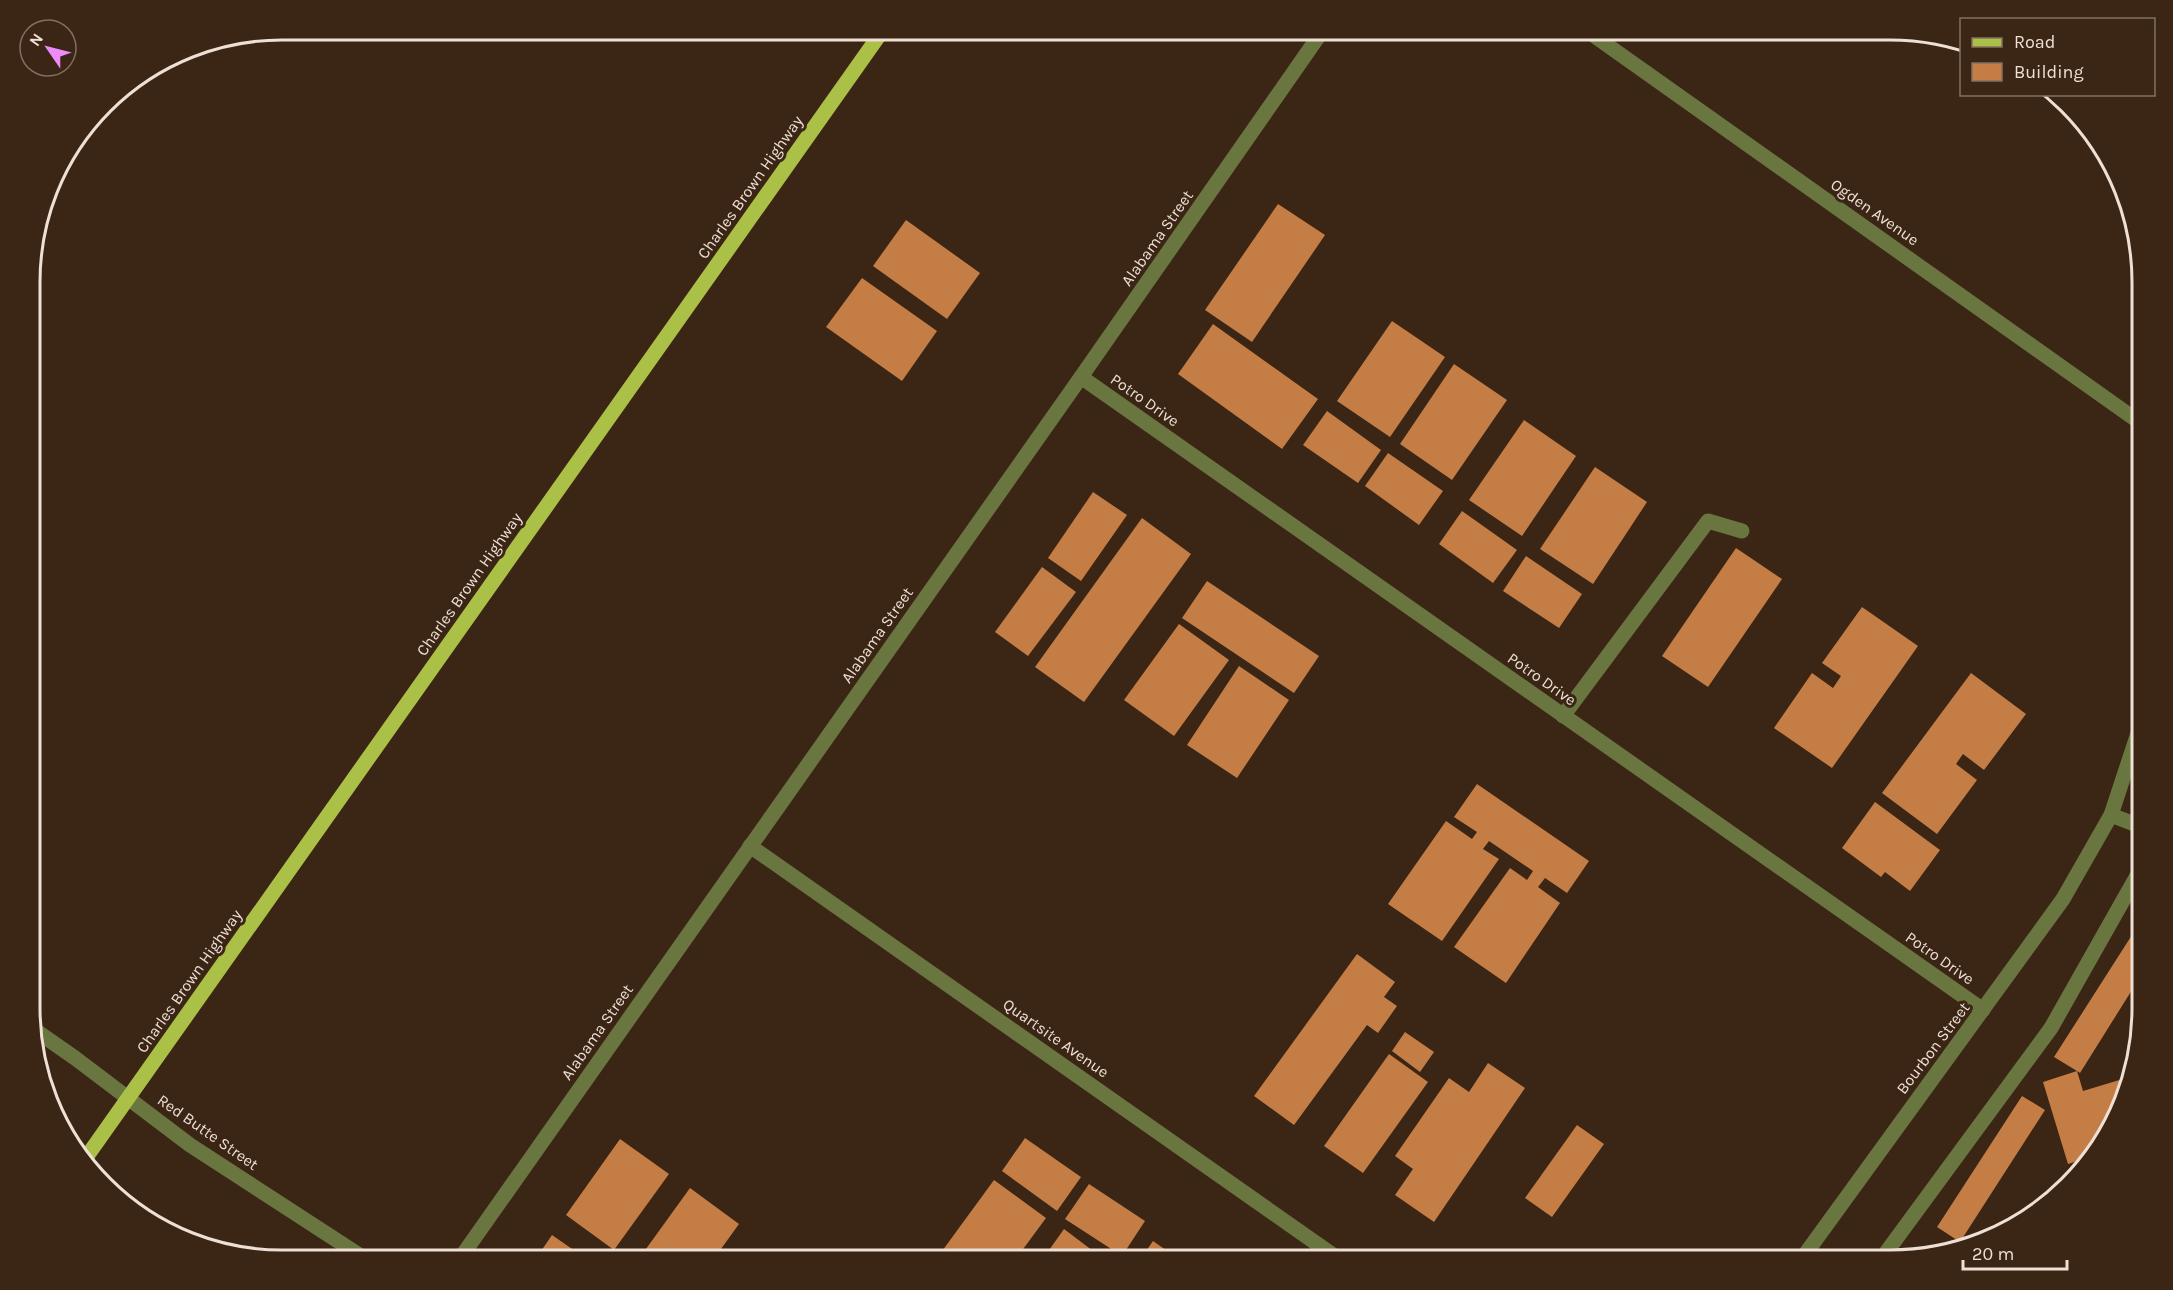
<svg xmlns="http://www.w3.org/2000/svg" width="2173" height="1290" font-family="Karla,sans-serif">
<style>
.building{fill:#c47e45}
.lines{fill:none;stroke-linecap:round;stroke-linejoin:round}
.minor{stroke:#6a7640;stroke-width:15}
.major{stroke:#aac047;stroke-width:15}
.labels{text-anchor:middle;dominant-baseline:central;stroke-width:6;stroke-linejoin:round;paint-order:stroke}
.street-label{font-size:16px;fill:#efe0d6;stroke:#3b2515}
.rim{fill:none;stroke:#efe0d6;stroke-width:3}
</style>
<rect width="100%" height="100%" fill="#3b2515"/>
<!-- building -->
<g class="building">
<polygon points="1278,204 1325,235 1252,342 1205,310"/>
<polygon points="906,220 980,273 947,319 873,266"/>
<polygon points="862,278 937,331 902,381 826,327"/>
<polygon points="1392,321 1445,357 1390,437 1337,401"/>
<polygon points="1213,324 1318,399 1282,449 1178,374"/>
<polygon points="1454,364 1507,400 1452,480 1400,444"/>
<polygon points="1327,411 1381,450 1358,483 1303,445"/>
<polygon points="1524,420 1576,456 1522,536 1469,500"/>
<polygon points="1388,453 1443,491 1419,525 1365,486"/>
<polygon points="1595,467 1647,502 1593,584 1540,549"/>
<polygon points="1093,492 1127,515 1081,581 1048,558"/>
<polygon points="1462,511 1517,550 1493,583 1439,544"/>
<polygon points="1142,518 1191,554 1084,702 1035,667"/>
<polygon points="1736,548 1782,579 1708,687 1662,656"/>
<polygon points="1526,556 1582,594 1559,628 1503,591"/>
<polygon points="1042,567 1076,592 1028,656 995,632"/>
<polygon points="1207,581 1319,656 1294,693 1182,618"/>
<polygon points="1862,607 1918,646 1832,768 1774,728 1812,673 1833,688 1841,676 1822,663"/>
<polygon points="1179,624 1229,660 1174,736 1124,700"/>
<polygon points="1239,666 1289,700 1237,778 1187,745"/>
<polygon points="1971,673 2026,714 1984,770 1963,754 1956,764 1977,780 1937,834 1882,793"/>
<polygon points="1477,784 1589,861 1567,893 1545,878 1538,887 1560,903 1506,983 1454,947 1510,868 1527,880 1533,871 1489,841 1483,849 1499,859 1442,941 1388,904 1446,821 1472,839 1477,832 1454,817"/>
<polygon points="1875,802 1940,850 1910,891 1885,872 1881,877 1842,848"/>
<polygon points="2139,924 2142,927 2142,974 2080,1073 2077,1071 2083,1091 2126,1078 2109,1134 2091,1157 2068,1164 2043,1082 2077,1071 2054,1057"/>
<polygon points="1357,954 1395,982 1384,997 1397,1006 1378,1033 1367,1025 1294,1125 1254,1096"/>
<polygon points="1405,1032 1434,1052 1420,1072 1392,1051"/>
<polygon points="1389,1054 1428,1082 1363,1173 1324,1146"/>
<polygon points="1488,1063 1525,1088 1434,1222 1395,1195 1413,1169 1395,1156 1449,1078 1469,1092"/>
<polygon points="2022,1096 2045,1110 1960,1242 1937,1227"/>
<polygon points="1577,1125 1604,1144 1552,1217 1525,1198"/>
<polygon points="1025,1138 1081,1177 1057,1211 1002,1171"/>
<polygon points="620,1139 669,1174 614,1250 566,1215"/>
<polygon points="994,1180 1046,1218 1015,1260 940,1260 937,1258"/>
<polygon points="1089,1184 1145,1221 1122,1256 1065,1219"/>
<polygon points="690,1188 739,1224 713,1260 638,1260"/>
<polygon points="1064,1229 1105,1260 1042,1260"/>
<polygon points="552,1235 588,1260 535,1260"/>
<polygon points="1153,1241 1180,1260 1140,1260"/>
</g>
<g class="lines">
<!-- minor -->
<g class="minor">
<polyline points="1586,30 2142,424"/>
<polyline points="1081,377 1983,1010"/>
<polyline points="1563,716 1708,521 1742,531"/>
<polyline points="2111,815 2142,827"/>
<polyline points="750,846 1340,1260"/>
<polyline points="32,1028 75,1058 190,1145 367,1260"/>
<polyline points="1885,1254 2051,1028 2142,867"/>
<polyline points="459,1260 1081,377 1323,30"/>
<polyline points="1801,1260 2063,899 2111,815 2142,721"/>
</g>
<!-- major -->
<polyline class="major" points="85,1159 883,30"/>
</g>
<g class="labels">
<!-- street labels -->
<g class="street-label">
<text transform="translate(750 187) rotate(-55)">Charles Brown Highway</text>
<text transform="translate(1875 212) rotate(35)">Ogden Avenue</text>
<text transform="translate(1157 238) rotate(-55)">Alabama Street</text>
<text transform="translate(1145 400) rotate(35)">Potro Drive</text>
<text transform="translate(469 584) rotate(-55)">Charles Brown Highway</text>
<text transform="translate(877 635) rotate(-55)">Alabama Street</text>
<text transform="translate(1542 679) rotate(35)">Potro Drive</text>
<text transform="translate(1940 958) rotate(35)">Potro Drive</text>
<text transform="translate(189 981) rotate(-55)">Charles Brown Highway</text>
<text transform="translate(597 1032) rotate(-55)">Alabama Street</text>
<text transform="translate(1056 1038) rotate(35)">Quartsite Avenue</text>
<text transform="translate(1933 1048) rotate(-53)">Bourbon Street</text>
<text transform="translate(208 1132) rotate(35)">Red Butte Street</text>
</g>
</g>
<!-- crop -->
<path d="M0 0H2173V1290H0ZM282 40H1890A242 242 0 0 1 2132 282V1008A242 242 0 0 1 1890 1250H282A242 242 0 0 1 40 1008V282A242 242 0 0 1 282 40Z" fill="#3b2515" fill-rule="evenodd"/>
<path class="rim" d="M282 40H1890A242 242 0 0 1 2132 282V1008A242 242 0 0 1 1890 1250H282A242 242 0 0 1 40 1008V282A242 242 0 0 1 282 40Z"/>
<!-- legend -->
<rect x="1960" y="18" width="195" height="78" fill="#3b2515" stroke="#837062" stroke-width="1.5"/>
<rect x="1972" y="38" width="30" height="9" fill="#aac047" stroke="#837062" stroke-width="1.5"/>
<text x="2014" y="48" font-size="18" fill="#efe0d6">Road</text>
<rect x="1972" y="63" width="30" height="18" fill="#c47e45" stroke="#837062" stroke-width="1.5"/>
<text x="2014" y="78" font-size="18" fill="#efe0d6">Building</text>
<!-- north arrow -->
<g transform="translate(48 48) rotate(305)"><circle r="28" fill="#3b2515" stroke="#837062" stroke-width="1.5"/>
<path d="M0-4.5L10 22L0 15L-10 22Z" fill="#ed8cf9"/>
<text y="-9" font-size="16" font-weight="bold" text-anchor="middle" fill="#efe0d6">N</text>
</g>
<!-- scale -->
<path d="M1963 1260v9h104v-9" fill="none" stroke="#efe0d6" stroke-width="3"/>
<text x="1972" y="1260" font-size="18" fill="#efe0d6" stroke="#3b2515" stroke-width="4.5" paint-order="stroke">20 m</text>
</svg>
